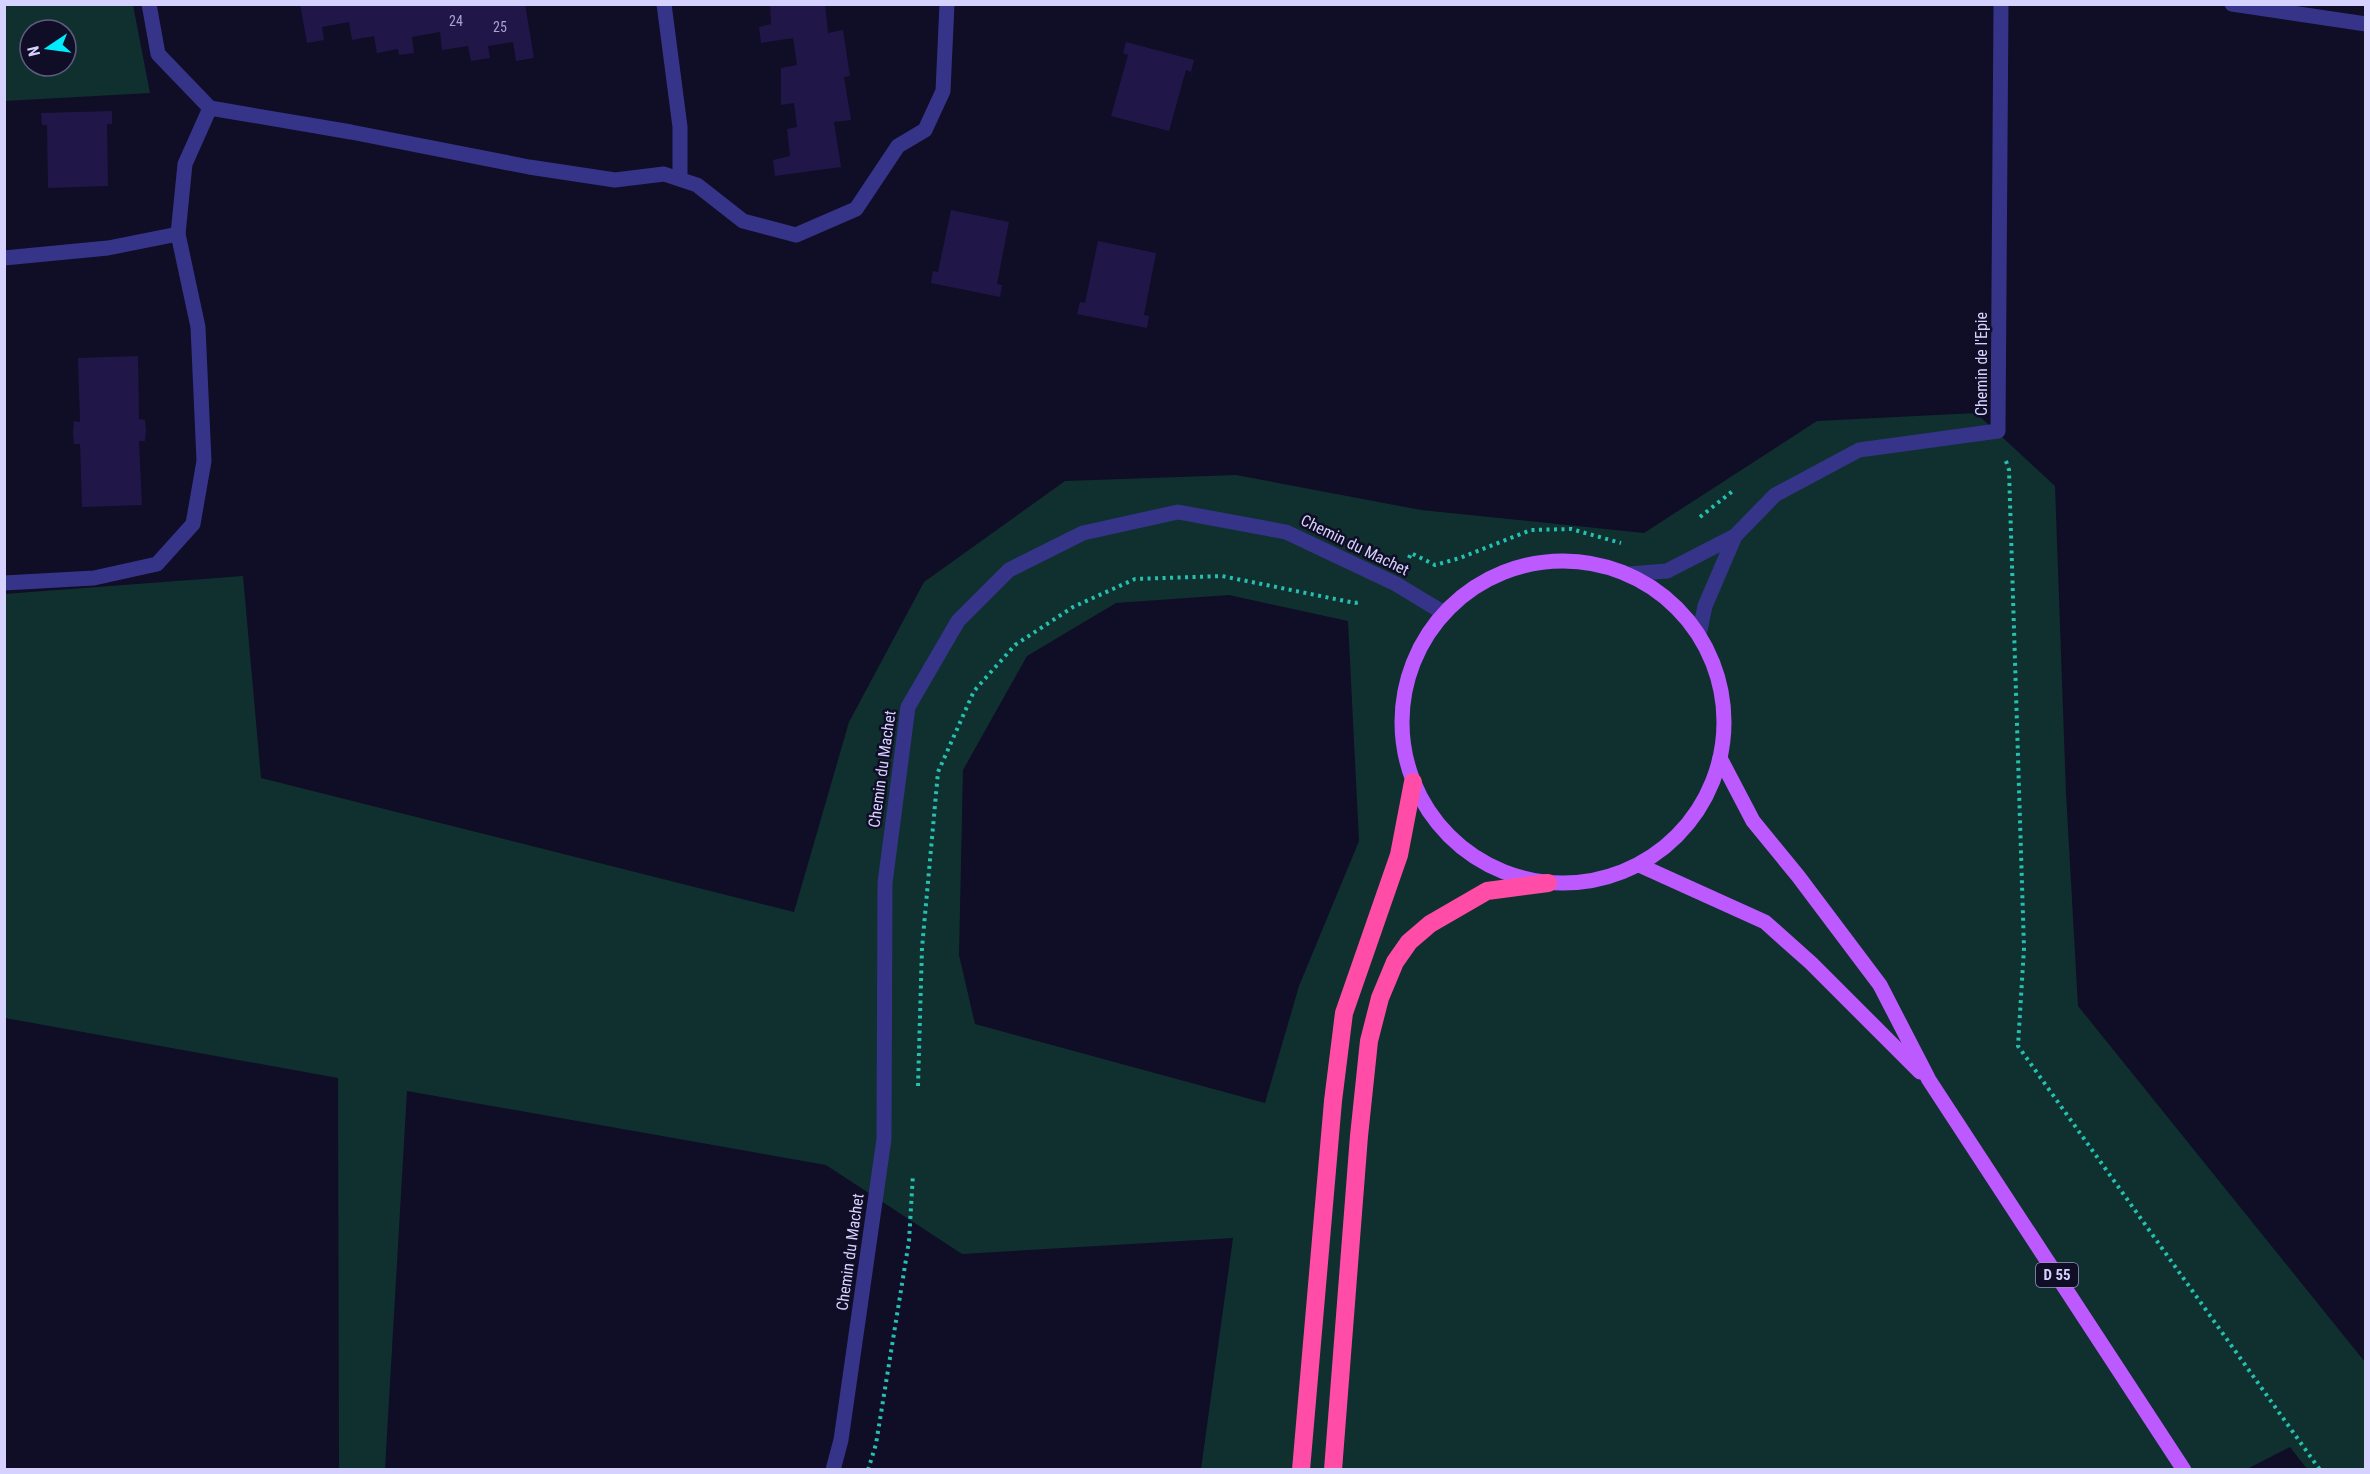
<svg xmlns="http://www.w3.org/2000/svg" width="2370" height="1474" font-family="'Roboto Condensed',sans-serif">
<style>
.green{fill:#0f302e;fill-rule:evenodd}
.building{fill:#201748}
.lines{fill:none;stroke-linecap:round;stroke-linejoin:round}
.path{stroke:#25c0b2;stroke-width:4;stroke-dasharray:3 4.5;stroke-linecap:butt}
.minor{stroke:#353489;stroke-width:15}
.major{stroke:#bc59ff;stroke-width:15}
.highway{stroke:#ff4da7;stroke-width:18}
.labels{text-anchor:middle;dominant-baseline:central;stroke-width:5;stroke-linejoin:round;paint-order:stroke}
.number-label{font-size:14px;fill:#a8a3d1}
.shield{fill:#100d26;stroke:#9a97be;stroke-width:1.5}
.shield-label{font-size:15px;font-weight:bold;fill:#d5d2ff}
.street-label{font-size:16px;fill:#d5d2ff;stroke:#100d26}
</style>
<rect width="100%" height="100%" fill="#100d26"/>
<!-- green -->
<g class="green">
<path d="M 5,4 L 133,5 L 150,93 L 5,101 ZM 30,30 L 66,30 L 66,66 L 30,66 Z"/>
<path d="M 1976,413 L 2055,486 L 2066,793 L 2078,1006 L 2365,1362 L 2365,1469 L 2307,1469 L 2290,1447 L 2245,1470 L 1201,1469 L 1233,1238 L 962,1254 L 826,1165 L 407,1091 L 385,1469 L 339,1469 L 338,1078 L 5,1018 L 4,594 L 243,576 L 261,778 L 794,912 L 849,722 L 924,582 L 1065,481 L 1236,475 L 1421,510 L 1644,533 L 1817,421 ZM 1229,595 L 1348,621 L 1359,841 L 1299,986 L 1265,1103 L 975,1024 L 959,955 L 963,770 L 1027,656 L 1116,603 Z"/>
</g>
<!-- building -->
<g class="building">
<polygon points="300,4 525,4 534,58 516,61 513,42 488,46 490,58 471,61 468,46 442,50 440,32 412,37 414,53 399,55 398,49 377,53 374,36 352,40 349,22 322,27 324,40 307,43"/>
<polygon points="770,4 825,4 828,33 843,30 850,76 844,77 851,120 834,122 841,167 775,176 773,160 790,156 787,129 797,127 794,103 781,105 781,68 797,65 793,38 761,43 759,27 771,24"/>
<polygon points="1126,42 1194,60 1191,72 1186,70 1169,131 1111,116 1128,55 1123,53"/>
<polygon points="112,111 112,124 107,124 108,186 48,188 47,125 42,125 41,113"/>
<polygon points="951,210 1009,222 997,284 1002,285 1000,297 931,283 933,271 938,272"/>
<polygon points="1098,241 1156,253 1144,315 1149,316 1147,328 1077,314 1080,302 1085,303"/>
<polygon points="138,356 139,419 145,420 146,430 145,441 139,441 142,505 82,507 80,444 74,444 73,433 74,421 80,422 78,358"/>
</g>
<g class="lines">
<!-- path -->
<g class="path">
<polyline points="2006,461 2009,470 2024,948 2018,1046 2320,1470"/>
<polyline points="1700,517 1734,490"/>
<polyline points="1409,558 1411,553 1435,565 1460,558 1531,530 1571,529 1621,543"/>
<polyline points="918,1086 922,948 938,772 974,691 1015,645 1073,607 1135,579 1222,576 1355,603 1359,602"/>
<polyline points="868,1470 876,1444 909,1241 913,1174"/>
</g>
<!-- minor -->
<g class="minor">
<polyline points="149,4 158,54 210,108 351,132 529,167 615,180 664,174 697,185 743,221 796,235 856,209 898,146 925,130 943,91 947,4"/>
<polyline points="664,4 680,127 680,179"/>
<polyline points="2232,4 2366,24"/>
<polyline points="4,258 108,248 178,234"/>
<polyline points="1629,574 1667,571 1735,536 1775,495 1859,450 1998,431 2001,4"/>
<polyline points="4,583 94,578 157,564 193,524 204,461 198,327 178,234 185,164 210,108"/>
<polyline points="1699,635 1705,606 1735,536"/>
<polyline points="833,1470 841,1440 884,1139 885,883 908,707 958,621 1009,570 1083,533 1178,512 1286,532 1396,584 1444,613"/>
</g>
<!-- major -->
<g class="major">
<circle cx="1563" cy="722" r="161"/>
<polyline points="1720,758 1753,821 1798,876 1880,985 1929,1080 2184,1470"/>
<polyline points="1639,865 1765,922 1811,963 1920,1072"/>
</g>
<!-- highway -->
<g class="highway">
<polyline points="1301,1470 1333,1101 1344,1013 1399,855 1413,782"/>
<polyline points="1333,1470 1359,1136 1369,1041 1380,998 1395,962 1409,942 1430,924 1487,891 1548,883"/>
</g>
</g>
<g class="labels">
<!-- number labels -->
<g class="number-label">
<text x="456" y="21">24</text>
<text x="500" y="27">25</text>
</g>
<!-- shield labels -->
<rect class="shield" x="2036" y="1263" width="42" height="24" rx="4.5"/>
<g class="shield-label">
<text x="2057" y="1275">D 55</text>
</g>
<!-- street labels -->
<g class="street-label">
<text transform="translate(1981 364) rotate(-90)">Chemin de l'Epie</text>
<text transform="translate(1355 545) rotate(26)">Chemin du Machet</text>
<text transform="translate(882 769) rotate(-82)">Chemin du Machet</text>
<text transform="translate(850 1252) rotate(-82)">Chemin du Machet</text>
</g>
</g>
<!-- border -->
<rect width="2370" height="1474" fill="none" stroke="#d5d2ff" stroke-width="12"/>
<!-- north arrow -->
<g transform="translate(48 48) rotate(257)"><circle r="28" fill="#100d26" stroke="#5f5c7d" stroke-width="1.5"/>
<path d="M0-4.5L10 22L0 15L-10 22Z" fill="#00ebfd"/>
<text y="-9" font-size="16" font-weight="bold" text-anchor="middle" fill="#d5d2ff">N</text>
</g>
</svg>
